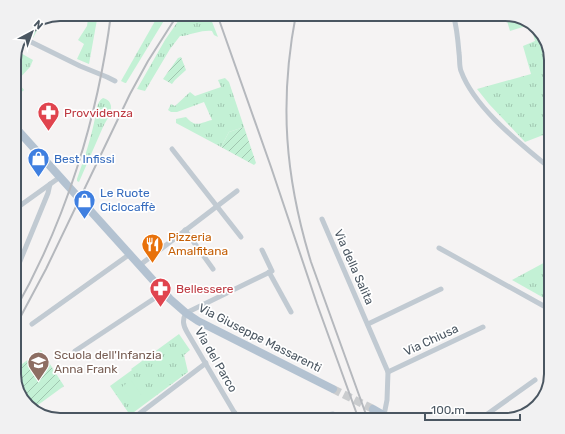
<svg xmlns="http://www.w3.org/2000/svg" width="565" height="434" font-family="Rubik,sans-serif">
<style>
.grass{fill:url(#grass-tufts)}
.garden{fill:url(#garden-furrows)}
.pitch{fill:#c3f1d5}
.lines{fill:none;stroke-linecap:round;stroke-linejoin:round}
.primary-tunnel{stroke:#caccce;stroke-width:8;stroke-dasharray:8 4;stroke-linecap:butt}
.minor{stroke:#c1cad2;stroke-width:5}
.primary{stroke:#b3c2d1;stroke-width:8}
.rail{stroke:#b5b8bd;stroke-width:2}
.labels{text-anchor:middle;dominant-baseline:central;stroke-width:3.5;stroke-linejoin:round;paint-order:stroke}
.health-label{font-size:12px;fill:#be3a42;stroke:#fff;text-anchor:start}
.shop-label{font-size:12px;fill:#366cbe;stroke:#fff;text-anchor:start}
.food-label{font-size:12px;fill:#c56008;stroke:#fff;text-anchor:start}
.street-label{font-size:12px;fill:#4a5661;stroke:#fff}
.education-label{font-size:12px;fill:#785e54;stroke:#fff;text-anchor:start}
.rim{fill:none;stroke:#4a5661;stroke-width:2}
</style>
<defs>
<pattern id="grass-tufts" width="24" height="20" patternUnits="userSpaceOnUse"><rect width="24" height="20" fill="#c3f1d5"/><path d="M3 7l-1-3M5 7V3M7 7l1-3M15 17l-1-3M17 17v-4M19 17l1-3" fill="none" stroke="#a0c6b0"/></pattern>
<pattern id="garden-furrows" width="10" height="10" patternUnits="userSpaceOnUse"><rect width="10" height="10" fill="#c3f1d5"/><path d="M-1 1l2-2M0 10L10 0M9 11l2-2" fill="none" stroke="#a0c6b0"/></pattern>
</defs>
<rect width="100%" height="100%" fill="#f5f3f3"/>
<!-- grass -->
<g class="grass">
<polygon points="91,14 98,14 89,64 77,59 84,44 78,40 87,26 88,19"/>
<polygon points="159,14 168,14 126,83 125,83 121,81"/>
<path d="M 183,14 L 209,14 L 218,37 L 214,35 L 212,31 C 202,30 193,34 183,36 L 180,36 L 170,49 L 145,91 L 137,89 L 165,40 Z"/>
<polygon points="42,21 33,38 25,34 30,26"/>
<polygon points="530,23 533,24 551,60 551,132 525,142 489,104 477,89 531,74 523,46 535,41"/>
<polygon points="17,51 33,60 30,67 17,81 24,90 14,98 14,57"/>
<path d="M 225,78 L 229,82 L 244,127 L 229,132 L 221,147 L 176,123 L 176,119 L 186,117 C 196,128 199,123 212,120 L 204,102 L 177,112 L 171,112 L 168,110 L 171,104 L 175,106 L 190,92 L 195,96 L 221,87 L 218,80 Z"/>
<path d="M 103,98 C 107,99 110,101 111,106 C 112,114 106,120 103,127 C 95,145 87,164 79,182 L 77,181 L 77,179 C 84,159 91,139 95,118 C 96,111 97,101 103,98 Z"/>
<polygon points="551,259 551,302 512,280"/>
<polygon points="179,334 190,350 184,355 188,372 130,415 110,386 132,370 131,369"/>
</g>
<!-- garden -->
<g class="garden">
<polygon points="181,57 186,70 175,80 172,84 163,79 178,58"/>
<polygon points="244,127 256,163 254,165 221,147 229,132"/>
<polygon points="41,350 64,386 38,405 45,415 32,410 14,377 14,370"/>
</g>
<!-- pitch -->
<g class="pitch">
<polygon points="505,14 524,21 526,26 510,31"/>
<polygon points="131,380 142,396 133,402 122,387"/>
</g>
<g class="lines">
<!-- primary-tunnel -->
<polyline class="primary-tunnel" points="333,389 373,409"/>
<!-- minor -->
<g class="minor">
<path d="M 453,14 C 457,27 458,40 459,53 C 460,59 459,66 461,71 C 475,109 521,144 551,169"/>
<polyline points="23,38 80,66 107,77 115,81"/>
<polyline points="172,149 241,237"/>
<polyline points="14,210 60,177"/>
<polyline points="322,219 388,372 387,400 384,415"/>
<polyline points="185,230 213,269"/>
<polyline points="439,248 551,310"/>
<polyline points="14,252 20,260"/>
<polyline points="140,265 237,191"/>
<polyline points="14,270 18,266 48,193 50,184"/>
<polyline points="269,272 291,312"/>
<polyline points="32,324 130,254"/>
<polyline points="368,324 441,289"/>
<polyline points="75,351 164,292"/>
<polyline points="388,372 483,327"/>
<polyline points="131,420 206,363"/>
<polyline points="225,420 235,413"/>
<path d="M 237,420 L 237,417 L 187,332 C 183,325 182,320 186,313 L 272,271 L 262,250"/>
<polyline points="296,420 333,414"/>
<polyline points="479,420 535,380"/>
</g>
<!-- primary -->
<g class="primary">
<polyline points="14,126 170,299 186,313 198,321 333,389"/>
<polyline points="373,409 392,420"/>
</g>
<!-- rail -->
<g class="rail">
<polyline points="217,14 271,167 317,304 359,420"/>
<path d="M 296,14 C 279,102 285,177 311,262 L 368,420"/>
<path d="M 14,312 C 66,221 98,117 111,14"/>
<polyline points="14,329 46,269 130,94 148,61 178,14"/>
</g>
</g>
<!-- icons -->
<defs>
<symbol id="pharmacy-pin" viewBox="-11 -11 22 30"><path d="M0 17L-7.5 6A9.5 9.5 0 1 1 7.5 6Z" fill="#e0444e" stroke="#fff"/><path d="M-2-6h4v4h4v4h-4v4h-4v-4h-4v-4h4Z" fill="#fff"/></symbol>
<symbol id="shop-pin" viewBox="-11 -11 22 30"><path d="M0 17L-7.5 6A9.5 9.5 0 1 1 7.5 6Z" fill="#3f7fe0" stroke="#fff"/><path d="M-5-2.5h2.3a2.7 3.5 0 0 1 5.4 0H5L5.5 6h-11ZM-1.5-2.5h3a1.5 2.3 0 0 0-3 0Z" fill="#fff"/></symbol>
<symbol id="restaurant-pin" viewBox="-11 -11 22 30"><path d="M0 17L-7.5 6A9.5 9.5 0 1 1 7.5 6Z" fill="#e8710a" stroke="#fff"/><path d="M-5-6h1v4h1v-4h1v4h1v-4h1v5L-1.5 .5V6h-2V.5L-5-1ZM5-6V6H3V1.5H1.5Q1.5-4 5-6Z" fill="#fff"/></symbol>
<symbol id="school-pin" viewBox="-11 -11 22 30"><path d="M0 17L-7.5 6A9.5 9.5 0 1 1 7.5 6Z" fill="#8d6e63" stroke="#fff"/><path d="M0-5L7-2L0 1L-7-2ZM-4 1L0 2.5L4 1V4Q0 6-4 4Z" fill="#fff"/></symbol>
</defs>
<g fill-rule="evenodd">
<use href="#pharmacy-pin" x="36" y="100" width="25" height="34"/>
<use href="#shop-pin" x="26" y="146" width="25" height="34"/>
<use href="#shop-pin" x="72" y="188" width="25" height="34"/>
<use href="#restaurant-pin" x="140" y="232" width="25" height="34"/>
<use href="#pharmacy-pin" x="148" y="276" width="25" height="34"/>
<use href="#school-pin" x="26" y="350" width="25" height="34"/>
</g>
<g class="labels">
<!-- health labels -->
<g class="health-label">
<text x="64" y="113">Provvidenza</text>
<text x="176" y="289">Bellessere</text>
</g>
<!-- shop labels -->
<g class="shop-label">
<text x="54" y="159">Best Infissi</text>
<text x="100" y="193">Le Ruote<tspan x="100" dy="14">Ciclocaffè</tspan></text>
</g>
<!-- food labels -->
<g class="food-label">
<text x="168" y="237">Pizzeria<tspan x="168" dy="14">Amalfitana</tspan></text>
</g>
<!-- street labels -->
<g class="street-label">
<text transform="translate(354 267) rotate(66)">Via della Salita</text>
<text transform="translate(260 338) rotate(27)">Via Giuseppe Massarenti</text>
<text transform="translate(431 340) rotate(-25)">Via Chiusa</text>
<text transform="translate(216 360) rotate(60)">Via del Parco</text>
</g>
<!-- education labels -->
<g class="education-label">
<text x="54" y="355">Scuola dell'Infanzia<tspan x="54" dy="14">Anna Frank</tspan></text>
</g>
</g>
<!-- crop -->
<path d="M0 0H565V434H0ZM60 21H505A39 39 0 0 1 544 60V374A39 39 0 0 1 505 413H60A39 39 0 0 1 21 374V60A39 39 0 0 1 60 21Z" fill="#f1f1f2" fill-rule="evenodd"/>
<path class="rim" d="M60 21H505A39 39 0 0 1 544 60V374A39 39 0 0 1 505 413H60A39 39 0 0 1 21 374V60A39 39 0 0 1 60 21Z"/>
<!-- north arrow -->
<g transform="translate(32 32) rotate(41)" stroke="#ffffff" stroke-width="3" paint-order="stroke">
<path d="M0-3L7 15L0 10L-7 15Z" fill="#4a5661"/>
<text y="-6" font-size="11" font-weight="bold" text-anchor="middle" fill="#4a5661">N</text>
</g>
<!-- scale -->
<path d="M425 414v6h95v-6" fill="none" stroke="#4a5661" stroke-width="2"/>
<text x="431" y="414" font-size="12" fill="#4a5661" stroke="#ffffff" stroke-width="3" paint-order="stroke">100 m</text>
</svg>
